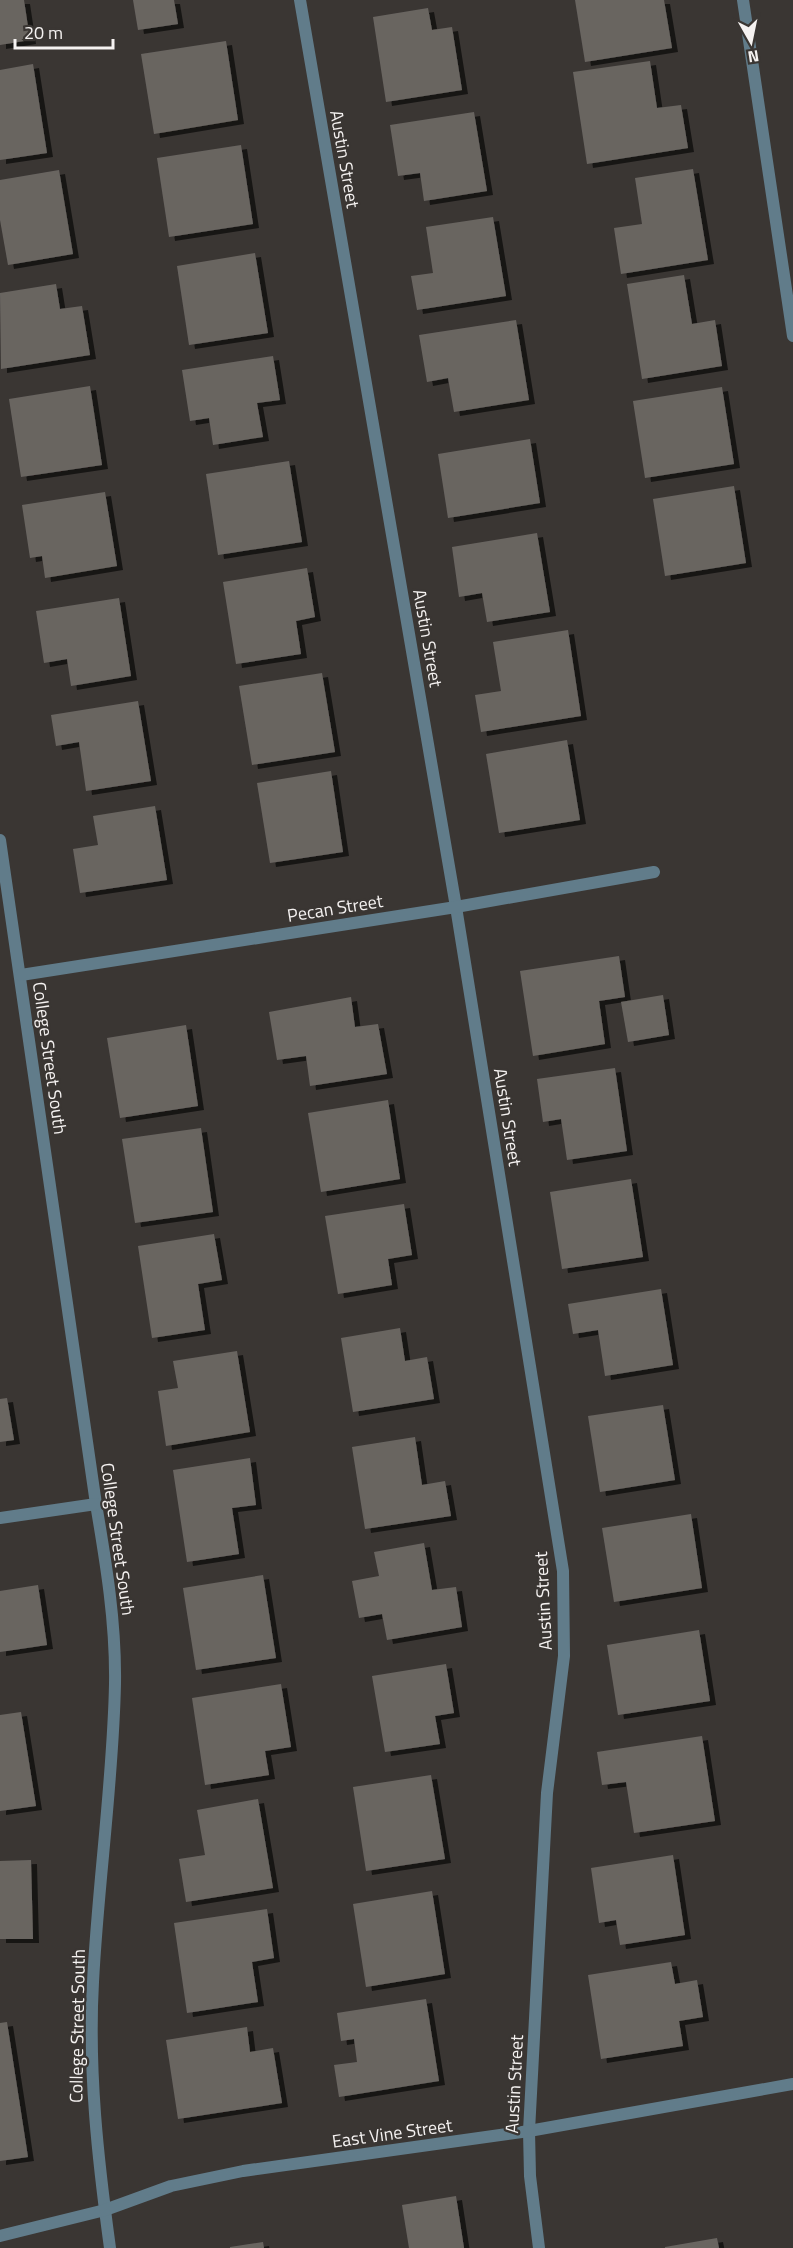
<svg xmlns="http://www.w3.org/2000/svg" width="793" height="2248" font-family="'Titillium Web',sans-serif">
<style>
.building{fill:#696561;filter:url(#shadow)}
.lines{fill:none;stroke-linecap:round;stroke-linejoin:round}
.street{stroke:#617c8a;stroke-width:12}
.labels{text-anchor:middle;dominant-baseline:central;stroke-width:4.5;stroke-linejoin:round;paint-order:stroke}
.street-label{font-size:18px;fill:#f5f2f1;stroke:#3a3633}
</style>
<defs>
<filter id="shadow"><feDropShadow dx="6" dy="4" stdDeviation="0" flood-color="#0009"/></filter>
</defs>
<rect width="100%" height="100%" fill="#3a3633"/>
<!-- building -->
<g class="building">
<polygon points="0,0 24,0 30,40 0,45"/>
<polygon points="133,0 174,0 178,24 138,30"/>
<polygon points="575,0 664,0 672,48 585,62"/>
<polygon points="428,8 432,30 452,27 462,90 386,102 373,17"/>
<polygon points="226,41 238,120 154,134 141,54"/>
<polygon points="650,61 657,108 681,105 688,148 587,164 573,72"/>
<polygon points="33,64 47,153 0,160 0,70"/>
<polygon points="474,112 487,191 424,201 420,173 398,176 390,125"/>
<polygon points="241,145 253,224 169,237 157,158"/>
<polygon points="693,169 708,260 621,274 614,228 642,224 635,178"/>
<polygon points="59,170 73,254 8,265 0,220 0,180"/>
<polygon points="493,217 506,296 417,310 411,276 433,273 426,227"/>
<polygon points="255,253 268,333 189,345 177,266"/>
<polygon points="684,275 692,324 715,320 722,366 642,379 627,284"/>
<polygon points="56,284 60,309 82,306 90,355 1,369 0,293"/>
<polygon points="516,320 529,400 454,412 448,378 427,382 419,335"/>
<polygon points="273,356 280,400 257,403 263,437 213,445 209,418 190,421 182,370"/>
<polygon points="90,386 102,465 21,477 9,399"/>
<polygon points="722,387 734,464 645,478 633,401"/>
<polygon points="530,439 540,503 448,518 438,454"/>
<polygon points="289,461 302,542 218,555 206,474"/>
<polygon points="734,486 746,563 665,576 653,499"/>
<polygon points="105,492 117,566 45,578 42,556 30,558 22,505"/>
<polygon points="537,533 550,612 487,622 482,593 459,597 452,547"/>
<polygon points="307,568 315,617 296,621 301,654 236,664 223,582"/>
<polygon points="119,598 131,676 71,686 67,659 44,663 36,611"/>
<polygon points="568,630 581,716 481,732 475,695 501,691 493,642"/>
<polygon points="322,673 335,752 252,765 239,686"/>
<polygon points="138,701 151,781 86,791 79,742 56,746 51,715"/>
<polygon points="567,740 580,820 499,833 486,754"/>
<polygon points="331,771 343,852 270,863 257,783"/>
<polygon points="155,806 167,880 80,893 73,849 98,845 93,816"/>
<polygon points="619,956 625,997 599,1001 605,1044 533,1056 520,971"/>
<polygon points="663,995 669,1035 628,1042 621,1002"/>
<polygon points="351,997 355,1027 378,1024 387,1074 310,1086 306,1056 277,1060 269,1012"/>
<polygon points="186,1025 198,1106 120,1118 107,1038"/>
<polygon points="615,1068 627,1151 567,1160 561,1119 543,1122 537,1079"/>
<polygon points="388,1100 400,1179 321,1192 308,1113"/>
<polygon points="201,1128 213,1212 135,1223 122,1139"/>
<polygon points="631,1179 643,1257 562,1269 550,1192"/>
<polygon points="404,1204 412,1255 388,1259 392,1285 338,1294 325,1216"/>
<polygon points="214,1234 222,1280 198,1284 205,1330 152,1338 138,1246"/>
<polygon points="661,1289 673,1365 605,1376 598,1330 573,1334 568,1304"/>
<polygon points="400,1328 405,1361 427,1357 434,1399 353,1412 341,1338"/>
<polygon points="237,1351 250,1432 166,1446 158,1391 178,1388 173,1361"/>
<polygon points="7,1398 14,1440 0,1442 0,1399"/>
<polygon points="663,1405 675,1480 600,1492 588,1416"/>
<polygon points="415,1437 422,1485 445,1481 451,1516 365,1529 352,1447"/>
<polygon points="250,1458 256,1505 232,1508 239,1554 187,1562 173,1470"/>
<polygon points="691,1514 702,1588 614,1602 602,1528"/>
<polygon points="424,1543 432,1590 456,1587 462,1627 387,1640 382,1614 359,1618 352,1581 379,1576 374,1552"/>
<polygon points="263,1575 276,1658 196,1670 183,1588"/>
<polygon points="38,1585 47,1645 0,1652 0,1591"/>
<polygon points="699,1630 710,1701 618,1715 607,1645"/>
<polygon points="446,1664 454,1713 435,1716 440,1744 385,1752 372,1676"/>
<polygon points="281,1684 291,1747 265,1751 269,1775 205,1785 192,1698"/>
<polygon points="21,1712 36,1806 0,1811 0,1715"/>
<polygon points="702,1736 715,1821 634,1833 626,1782 602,1785 597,1752"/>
<polygon points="431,1775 445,1859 366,1871 353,1787"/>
<polygon points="258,1799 273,1888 186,1902 179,1859 205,1855 197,1810"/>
<polygon points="673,1855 685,1935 620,1945 616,1920 599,1923 591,1868"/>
<polygon points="31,1860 33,1939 0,1939 0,1861"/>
<polygon points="432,1891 445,1974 366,1987 353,1904"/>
<polygon points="267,1909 274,1958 252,1962 258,2002 187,2013 174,1923"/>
<polygon points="671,1962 675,1984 697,1980 703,2017 679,2021 683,2046 601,2059 588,1975"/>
<polygon points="426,1999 439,2081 339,2097 334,2065 357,2062 354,2039 341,2041 337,2013"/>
<polygon points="7,2022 28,2157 0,2161 0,2023"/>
<polygon points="247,2027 250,2052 273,2048 282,2103 178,2119 166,2040"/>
<polygon points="456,2196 464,2248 409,2248 402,2205"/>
<polygon points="717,2238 719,2248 665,2248 665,2247"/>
<polygon points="263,2242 264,2248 230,2248 230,2247"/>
</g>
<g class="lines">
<!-- street -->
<g class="street">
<polyline points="300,0 456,907 563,1571 564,1656 547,1793 529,2131 530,2176 539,2248"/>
<polyline points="743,0 793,336"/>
<path d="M 0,840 L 96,1504 C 106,1563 116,1623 115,1684 C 113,1783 98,1883 93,1982 C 88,2071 98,2160 110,2248"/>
<polyline points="21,975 456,907 654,872"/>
<polyline points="0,1518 96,1504"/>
<polyline points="0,2236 105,2210 171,2186 243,2171 529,2131 793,2084"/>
</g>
</g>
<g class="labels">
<!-- street labels -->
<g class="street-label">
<text transform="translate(345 159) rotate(80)">Austin Street</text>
<text transform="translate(428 638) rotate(80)">Austin Street</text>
<text transform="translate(335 908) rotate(-9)">Pecan Street</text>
<text transform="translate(50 1058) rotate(82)">College Street South</text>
<text transform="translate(508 1117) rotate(81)">Austin Street</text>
<text transform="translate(118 1539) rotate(82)">College Street South</text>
<text transform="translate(543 1601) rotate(-93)">Austin Street</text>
<text transform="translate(77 2026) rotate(-89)">College Street South</text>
<text transform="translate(514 2084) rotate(-87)">Austin Street</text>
<text transform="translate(392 2133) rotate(-8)">East Vine Street</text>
</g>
</g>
<!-- north arrow -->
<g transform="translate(751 42) rotate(171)" stroke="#3a3633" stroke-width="4.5" paint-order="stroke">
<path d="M0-4.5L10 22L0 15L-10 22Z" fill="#f5f2f1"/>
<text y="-9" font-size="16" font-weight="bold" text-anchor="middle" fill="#f5f2f1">N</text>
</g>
<!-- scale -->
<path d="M15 39v9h98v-9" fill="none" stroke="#f5f2f1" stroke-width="3"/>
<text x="24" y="39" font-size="18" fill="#f5f2f1" stroke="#3a3633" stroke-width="4.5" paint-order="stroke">20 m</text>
</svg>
